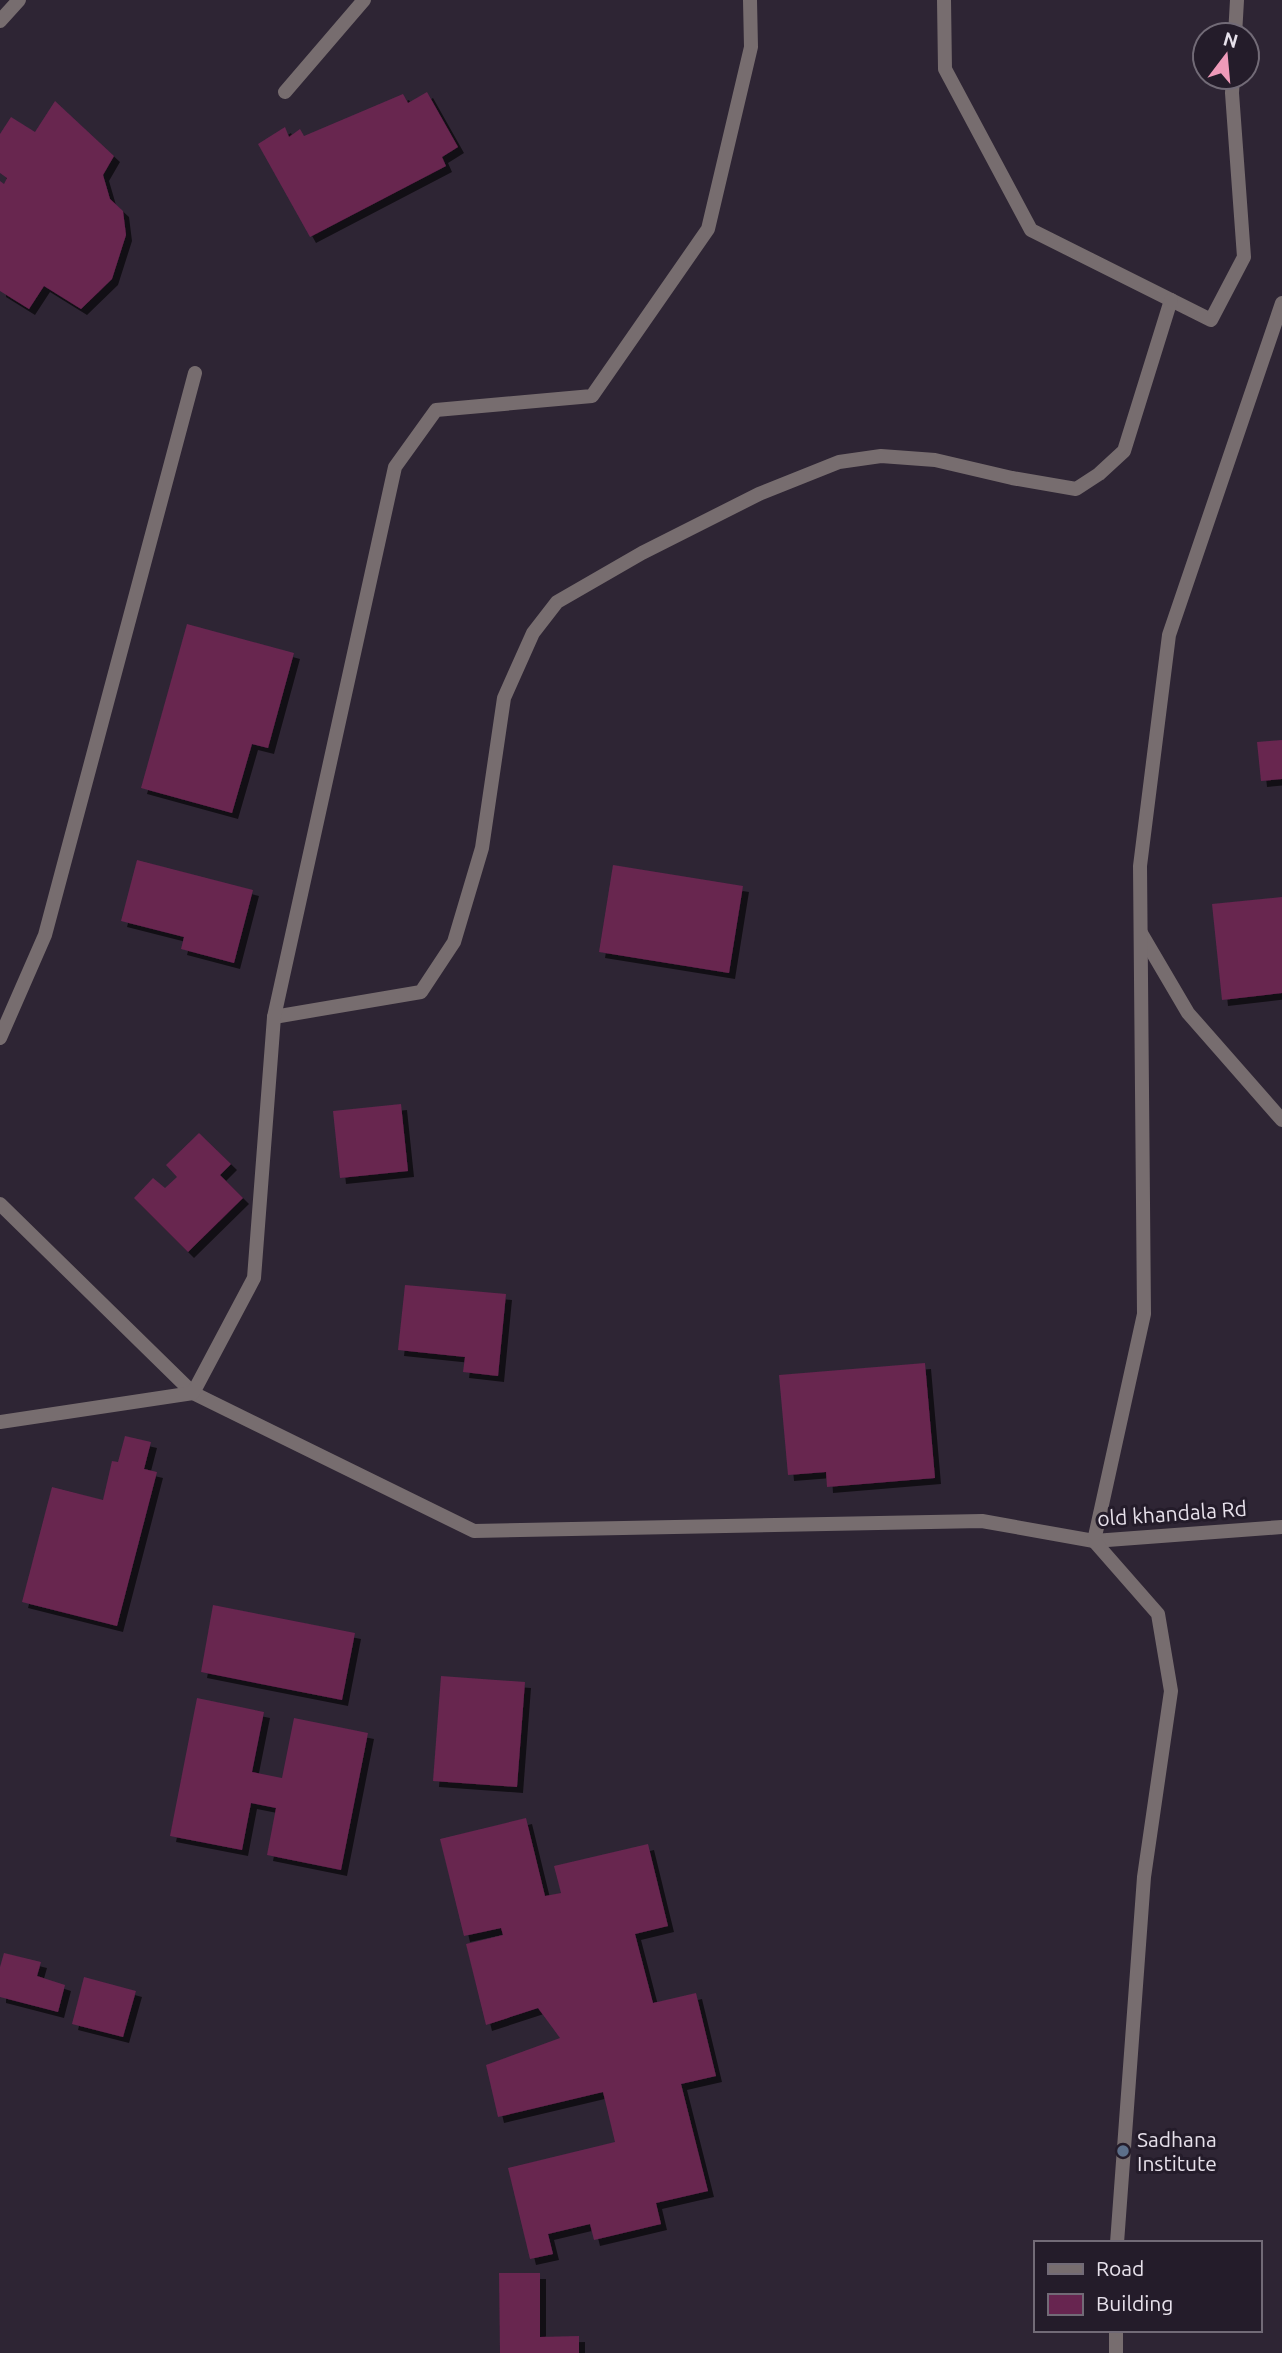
<svg xmlns="http://www.w3.org/2000/svg" width="1282" height="2353" font-family="Ubuntu,sans-serif">
<style>
.building{fill:#672550;filter:url(#shadow)}
.lines{fill:none;stroke-linecap:round;stroke-linejoin:round}
.minor{stroke:#776d6f;stroke-width:14}
.service-dot{fill:#5c6f8a;stroke:#241c2a;stroke-width:2.5}
.labels{text-anchor:middle;dominant-baseline:central;stroke-width:6;stroke-linejoin:round;paint-order:stroke}
.street-label{font-size:21px;fill:#e7e1eb;stroke:#241c2a}
.poi-label{font-size:21px;fill:#e7e1eb;stroke:#241c2a;text-anchor:start}
</style>
<defs>
<filter id="shadow"><feDropShadow dx="6" dy="6" stdDeviation="0" flood-color="#0009"/></filter>
</defs>
<rect width="100%" height="100%" fill="#2e2534"/>
<!-- building -->
<g class="building">
<polygon points="427,92 458,147 442,157 446,166 310,237 258,144 285,127 289,137 300,129 304,136 403,94 408,103"/>
<polygon points="55,101 114,156 103,175 110,199 123,211 126,235 112,279 81,309 44,286 29,309 0,291 0,181 4,184 7,178 0,173 0,134 11,117 35,132"/>
<polygon points="187,624 294,653 268,748 252,744 232,813 141,788"/>
<polygon points="1282,740 1282,779 1261,781 1257,742"/>
<polygon points="137,860 253,890 234,963 181,949 184,937 121,921"/>
<polygon points="613,865 743,886 729,973 599,952"/>
<polygon points="1282,897 1282,993 1222,1000 1212,904"/>
<polygon points="401,1104 408,1171 340,1178 333,1111"/>
<polygon points="199,1133 231,1164 220,1175 243,1198 188,1252 134,1198 153,1178 165,1188 177,1177 166,1165"/>
<polygon points="405,1285 506,1294 498,1376 463,1372 465,1357 398,1350"/>
<polygon points="925,1363 935,1478 827,1487 826,1472 788,1475 779,1375"/>
<polygon points="125,1436 151,1442 144,1469 157,1472 117,1626 22,1602 52,1487 103,1500 112,1461 118,1462"/>
<polygon points="213,1605 355,1633 342,1700 201,1672"/>
<polygon points="441,1676 525,1682 517,1787 433,1781"/>
<polygon points="197,1698 264,1712 252,1772 282,1778 294,1718 368,1733 341,1870 267,1855 276,1808 251,1803 242,1850 170,1836"/>
<polygon points="526,1818 545,1896 561,1893 554,1866 648,1844 668,1926 635,1934 653,2003 696,1993 716,2076 681,2084 708,2191 656,2203 661,2224 594,2240 590,2224 548,2234 553,2254 530,2259 508,2168 615,2142 603,2092 498,2117 486,2065 560,2038 538,2008 486,2025 466,1944 503,1935 501,1928 464,1936 440,1839"/>
<polygon points="4,1953 41,1962 37,1976 65,1985 58,2012 0,1997 0,1967"/>
<polygon points="84,1977 136,1991 123,2037 72,2024"/>
<polygon points="499,2273 540,2273 540,2337 579,2336 579,2353 500,2353"/>
</g>
<g class="lines">
<!-- minor -->
<g class="minor">
<polyline points="944,0 945,69 1031,230 1211,320 1244,257 1232,93 1233,77"/>
<polyline points="0,21 19,0"/>
<polyline points="1235,35 1237,0"/>
<polyline points="285,92 364,0"/>
<polyline points="1141,933 1188,1013 1282,1120"/>
<polyline points="274,1017 421,992 454,942 482,848 504,698 533,633 557,602 642,553 759,494 839,462 881,456 935,460 1012,478 1076,489 1099,474 1124,451 1171,300"/>
<polyline points="0,1038 45,935 195,373"/>
<polyline points="0,1204 193,1393 474,1531 982,1521 1094,1541 1282,1527"/>
<polyline points="0,1422 193,1393 254,1278 274,1017 395,467 436,410 592,396 708,229 751,47 750,0"/>
<polyline points="1117,2243 1144,1877 1171,1691 1158,1614 1094,1541 1144,1314 1140,866 1169,635 1282,303"/>
<polyline points="1116,2353 1116,2330"/>
</g>
</g>
<!-- markers -->
<circle class="service-dot" cx="1123" cy="2151" r="7"/>
<g class="labels">
<!-- street labels -->
<g class="street-label">
<text transform="translate(1172 1513) rotate(-4)">old khandala Rd</text>
</g>
<!-- poi labels -->
<g class="poi-label">
<text x="1137" y="2139">Sadhana<tspan x="1137" dy="24">Institute</tspan></text>
</g>
</g>
<!-- legend -->
<rect x="1034" y="2241" width="228" height="91" fill="#241c2a" stroke="#726b77" stroke-width="2"/>
<rect x="1048" y="2264" width="35" height="10" fill="#776d6f" stroke="#726b77" stroke-width="2"/>
<text x="1096" y="2276" font-size="21" fill="#e7e1eb">Road</text>
<rect x="1048" y="2294" width="35" height="21" fill="#672550" stroke="#726b77" stroke-width="2"/>
<text x="1096" y="2311" font-size="21" fill="#e7e1eb">Building</text>
<!-- north arrow -->
<g transform="translate(1226 56) rotate(16)"><circle r="33" fill="#241c2a" stroke="#726b77" stroke-width="2"/>
<path d="M0-5L12 26L0 18L-12 26Z" fill="#ef9ab9"/>
<text y="-10" font-size="19" font-weight="bold" text-anchor="middle" fill="#e7e1eb">N</text>
</g>
</svg>
